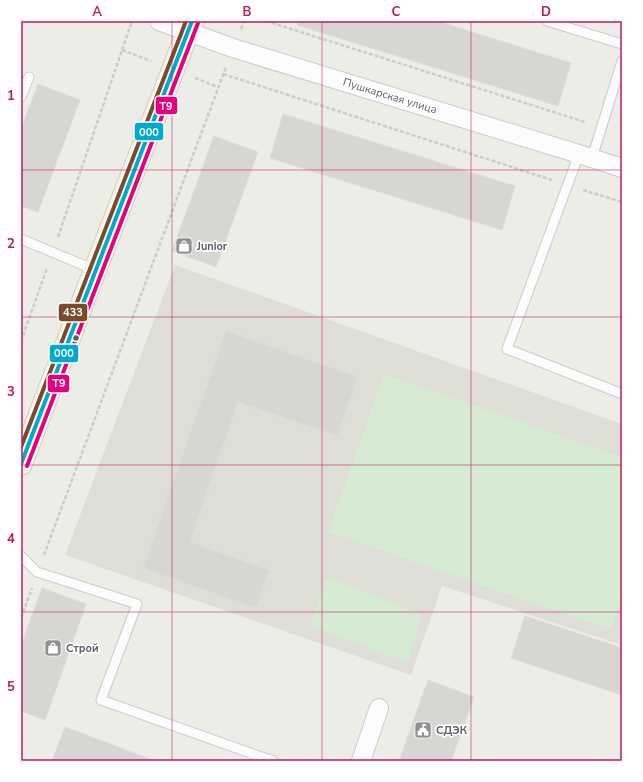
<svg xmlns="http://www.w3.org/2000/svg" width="643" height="782" font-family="'Nunito Sans',sans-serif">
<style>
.education{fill:#deddd6}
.green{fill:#d5ebd3}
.building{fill:#d7d6d3;stroke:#dddcd7}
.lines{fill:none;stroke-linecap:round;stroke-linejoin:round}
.lane-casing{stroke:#cbcbca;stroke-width:11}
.street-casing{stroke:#cbcbca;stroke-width:20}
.primary-casing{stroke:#d6cfb5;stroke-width:24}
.path{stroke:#c9cecb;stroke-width:2.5;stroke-dasharray:4 2;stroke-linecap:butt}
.lane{stroke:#fcfcfc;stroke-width:9}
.street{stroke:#fcfcfc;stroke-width:18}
.primary{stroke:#f3f2e9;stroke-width:22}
.bus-1-casing{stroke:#fff;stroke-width:7}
.bus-2-casing{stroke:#fff;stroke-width:7}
.bus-3-casing{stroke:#fff;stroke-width:7}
.bus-1{stroke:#00a9ce;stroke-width:4}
.bus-2{stroke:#e5007d;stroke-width:4}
.bus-3{stroke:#7a4b2a;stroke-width:4}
.grid{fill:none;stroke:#c2185b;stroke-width:1;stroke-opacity:0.55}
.bus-dot{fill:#5d6167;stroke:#fff;stroke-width:1.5}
.labels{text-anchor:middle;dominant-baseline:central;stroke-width:3.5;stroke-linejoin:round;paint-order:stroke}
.street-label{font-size:11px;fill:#5d6167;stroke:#fff}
.poi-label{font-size:11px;font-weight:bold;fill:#5d6167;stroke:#fff;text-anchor:start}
.line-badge{stroke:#fff;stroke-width:1.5}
.badge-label{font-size:11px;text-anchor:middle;font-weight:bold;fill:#fff}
.neatline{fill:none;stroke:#c2185b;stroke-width:1.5}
.grid-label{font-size:13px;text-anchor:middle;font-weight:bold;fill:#c2185b}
</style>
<rect width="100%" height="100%" fill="#edede8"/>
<!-- education -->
<polygon class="education" points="175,265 622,424 622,645 442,586 411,675 65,555"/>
<!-- green -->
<g class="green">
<polygon points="384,374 622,457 622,597 611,630 328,532"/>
<polygon points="333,579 420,614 421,619 408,660 402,661 312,626 312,617 326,580"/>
</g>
<!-- building -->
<g class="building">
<polygon points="298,21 437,21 571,63 558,106 297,25"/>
<polygon points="38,84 80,100 38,212 21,206 21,129"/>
<polygon points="283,114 515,186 502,230 270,158"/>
<polygon points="214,136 258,152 216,267 172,251"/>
<polygon points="226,331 358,377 337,436 238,402 190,542 269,570 256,608 143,568"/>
<polygon points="42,588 86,604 45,720 21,711 21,646"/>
<polygon points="525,616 622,648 622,695 511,658"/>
<polygon points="428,680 474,697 451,761 399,761"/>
<polygon points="65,727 150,759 150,761 52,761"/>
</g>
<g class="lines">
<defs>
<g id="lane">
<polyline points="547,21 622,44"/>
<polyline points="21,97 29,77"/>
<polyline points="579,154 507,349 620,393"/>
<polyline points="592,158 622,61"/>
<polyline points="21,239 95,270"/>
<polyline points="21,556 37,572 137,604 101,700 273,761"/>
</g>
<g id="street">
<polyline points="159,21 233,48 579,154 622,168"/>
<polyline points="361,761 379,708"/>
</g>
<polyline id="primary" points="21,464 95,270 192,21"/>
</defs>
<!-- lane casing -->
<use href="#lane" class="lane-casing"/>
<!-- street casing -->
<use href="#street" class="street-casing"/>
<!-- primary casing -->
<use href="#primary" class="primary-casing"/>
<!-- path -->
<g class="path">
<polyline points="266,21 585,122"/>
<polyline points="241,29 244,21"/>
<polyline points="122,50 151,61"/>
<polyline points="223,74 552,180"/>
<polyline points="195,78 218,87"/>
<polyline points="583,190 622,202"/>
<polyline points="58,237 132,21"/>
<polyline points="21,341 47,268"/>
<polyline points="44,555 226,67"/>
<polyline points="21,618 32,588"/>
</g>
<!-- lane -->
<use href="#lane" class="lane"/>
<!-- street -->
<use href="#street" class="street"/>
<!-- primary -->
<use href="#primary" class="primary"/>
<defs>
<polyline id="bus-1" points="21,464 192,21"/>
<polyline id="bus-2" points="27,466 198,23"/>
<polyline id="bus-3" points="21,447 186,21"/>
</defs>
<!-- bus-1 casing -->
<use href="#bus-1" class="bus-1-casing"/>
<!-- bus-2 casing -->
<use href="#bus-2" class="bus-2-casing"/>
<!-- bus-3 casing -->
<use href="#bus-3" class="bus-3-casing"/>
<!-- bus-1 -->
<use href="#bus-1" class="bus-1"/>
<!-- bus-2 -->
<use href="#bus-2" class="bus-2"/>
<!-- bus-3 -->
<use href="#bus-3" class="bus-3"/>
</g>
<!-- grid -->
<path class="grid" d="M 172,21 L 172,761M 322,21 L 322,761M 471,21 L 471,761M 21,170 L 622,170M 21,317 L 622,317M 21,465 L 622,465M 21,612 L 622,612"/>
<!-- icons -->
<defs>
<symbol id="shop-square" viewBox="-11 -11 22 22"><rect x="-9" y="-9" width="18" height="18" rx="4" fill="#8f9294" stroke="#fff"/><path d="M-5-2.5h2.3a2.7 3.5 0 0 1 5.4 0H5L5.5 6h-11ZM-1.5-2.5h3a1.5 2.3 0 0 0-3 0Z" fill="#fff"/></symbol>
<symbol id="civic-square" viewBox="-11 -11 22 22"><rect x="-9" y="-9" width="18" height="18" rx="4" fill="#8f9294" stroke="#fff"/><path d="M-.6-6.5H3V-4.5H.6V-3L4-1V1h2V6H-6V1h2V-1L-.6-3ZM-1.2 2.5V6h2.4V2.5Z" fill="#fff"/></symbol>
</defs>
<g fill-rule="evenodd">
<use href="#shop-square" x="174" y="236" width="20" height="20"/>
<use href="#shop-square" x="43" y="638" width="20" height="20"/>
<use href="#civic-square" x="413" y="720" width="20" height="20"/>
</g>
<!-- markers -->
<circle class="bus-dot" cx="76" cy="338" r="3.5"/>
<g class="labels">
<!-- street labels -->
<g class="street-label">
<text transform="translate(390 96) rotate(17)">Пушкарская улица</text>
</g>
<!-- poi labels -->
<g class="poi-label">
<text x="197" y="246">Junior</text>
<text x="66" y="648">Строй</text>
<text x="436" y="730">СДЭК</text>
</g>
</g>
<g class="line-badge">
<rect x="155" y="96" width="23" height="19" rx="4" fill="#e5007d"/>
<rect x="134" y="122" width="30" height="19" rx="4" fill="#00a9ce"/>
<rect x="58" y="303" width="30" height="19" rx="4" fill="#7a4b2a"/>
<rect x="49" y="344" width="30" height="19" rx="4" fill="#00a9ce"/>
<rect x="47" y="374" width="23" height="19" rx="4" fill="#e5007d"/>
</g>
<g class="badge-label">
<text x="166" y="110">Т9</text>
<text x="149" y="136">000</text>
<text x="73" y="316">433</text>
<text x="64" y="357">000</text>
<text x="59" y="387">Т9</text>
</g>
<!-- border -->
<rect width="643" height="782" fill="none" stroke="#ffffff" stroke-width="44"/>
<rect x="22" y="22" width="599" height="738" class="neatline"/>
<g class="grid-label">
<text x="97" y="16">A</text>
<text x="247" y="16">B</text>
<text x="396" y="16">C</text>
<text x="546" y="16">D</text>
<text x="11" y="100">1</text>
<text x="11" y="248">2</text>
<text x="11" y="396">3</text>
<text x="11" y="543">4</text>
<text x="11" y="691">5</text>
</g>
</svg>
